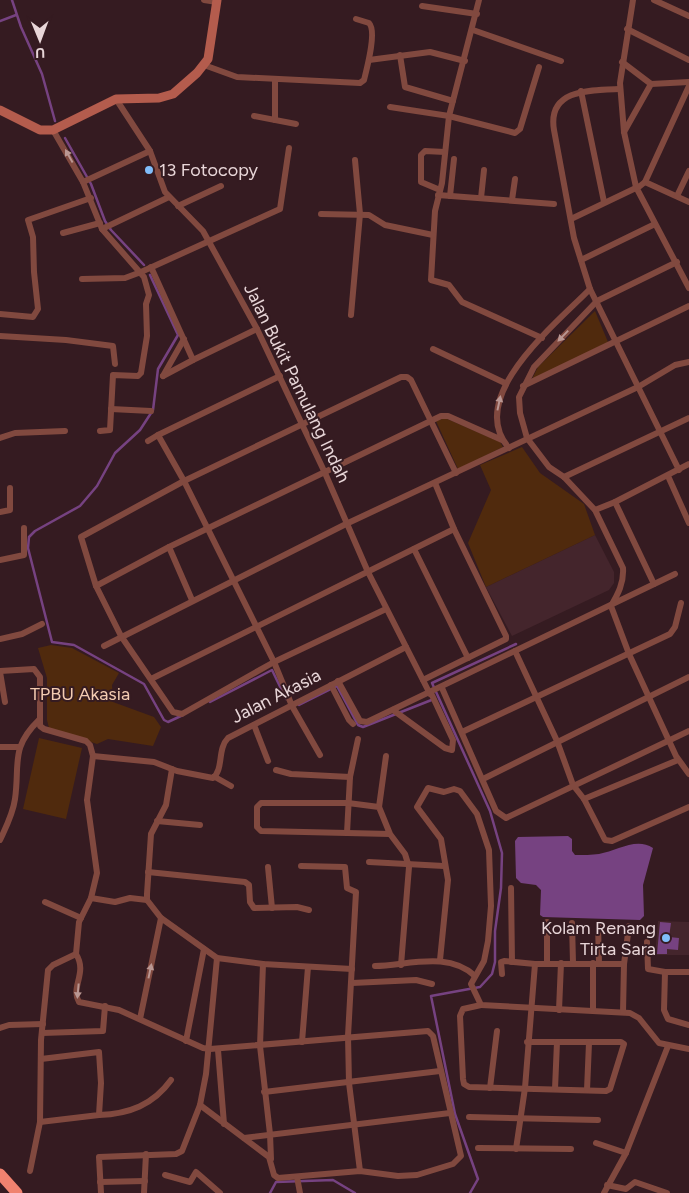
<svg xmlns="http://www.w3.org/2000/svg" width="689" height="1193" font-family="Figtree,sans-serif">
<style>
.built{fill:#44252c}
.green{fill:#502a0d}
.water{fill:#764281}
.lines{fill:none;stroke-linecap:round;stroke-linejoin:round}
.stream{stroke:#764281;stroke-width:2.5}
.minor{stroke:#81493f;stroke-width:6}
.secondary{stroke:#b45c4d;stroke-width:9}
.motorway{stroke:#f0826f;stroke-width:11}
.oneway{fill:#ba9793}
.poi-dot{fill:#80bdfa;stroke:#351b21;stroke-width:2}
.labels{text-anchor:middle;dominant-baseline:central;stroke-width:4;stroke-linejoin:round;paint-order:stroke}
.poi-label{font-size:18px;fill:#e8d6d8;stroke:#351b21;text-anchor:start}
.street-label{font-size:18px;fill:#e8d6d8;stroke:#351b21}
.park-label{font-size:18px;fill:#f4ccb2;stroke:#351b21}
</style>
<rect width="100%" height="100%" fill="#351b21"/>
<!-- built -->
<g class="built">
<polygon points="595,535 614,572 614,583 609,590 512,636 486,587"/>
<polygon points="658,921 689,922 689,955 655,955"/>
</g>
<!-- green -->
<g class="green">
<polygon points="595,311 608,342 531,381 538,367"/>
<polygon points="445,418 500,442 503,447 458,469 436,421"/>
<polygon points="522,447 540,473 584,504 595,535 486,587 468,543 491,490 480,465"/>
<polygon points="51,645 72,648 119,673 112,685 113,702 154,717 161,727 153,746 108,739 97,744 49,728 47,720 47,678 38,648"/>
<polygon points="39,738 82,748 66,819 23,809"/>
</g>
<!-- water -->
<g class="water">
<path d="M 568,836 L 572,839 L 572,851 L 575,855 C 583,855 592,855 599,854 C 617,851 636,837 653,848 L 643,885 L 644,916 L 640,920 L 543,917 L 540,915 L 541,890 L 536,885 L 521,883 L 516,878 L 515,841 L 518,837 Z"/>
<polygon points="660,922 671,923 669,937 679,938 678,950 667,949 667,954 657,954"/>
</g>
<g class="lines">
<!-- stream -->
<g class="stream">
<polyline points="12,0 21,27 42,74 55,121"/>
<polyline points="0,21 16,15"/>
<polyline points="65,138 91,184 105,221 111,230 144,265"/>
<polyline points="150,275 178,335 158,369 153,410 140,430 115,453 97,486 80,506 35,531 29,537 28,548 52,642 74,645 144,684 164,720 168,722 183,715"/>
<polyline points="210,702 272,670 286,699"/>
<polyline points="299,705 337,686 358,725 363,727 434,699"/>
<polyline points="270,1193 276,1182 333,1180 355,1193"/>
<polyline points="470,1193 478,1179 455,1114 431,996 480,987 492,974 495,962 495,931 501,888 502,853 490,811 432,683 516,644"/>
</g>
<!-- minor -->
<g class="minor">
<polyline points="204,0 217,2"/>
<polyline points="479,0 449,116 442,183 435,211 431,280 449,285 462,302 542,338"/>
<polyline points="633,0 620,83 624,132 636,187 689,288"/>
<polyline points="654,0 689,16"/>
<polyline points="422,6 477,14"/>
<polyline points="627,29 689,60"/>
<polyline points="473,30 561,61"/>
<polyline points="400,55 405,87 453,101"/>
<polyline points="369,60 430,52 465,61"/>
<polyline points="622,62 651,84 689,82"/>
<path d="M 204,65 L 237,77 L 360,83 L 364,80 C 367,68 377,31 369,23 L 356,19"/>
<path d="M 619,89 C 591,90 547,89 554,130 L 574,238 L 590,289 L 679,470"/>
<polyline points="581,91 604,202"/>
<polyline points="116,99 150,151 165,192 203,231 257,329 325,473 368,572 430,694"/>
<polyline points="390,107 449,116 515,133 520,129 539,67"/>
<polyline points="254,116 296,124"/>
<polyline points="275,120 275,80"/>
<polyline points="53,130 83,182 102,229 144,277 149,295 146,304 147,336 141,373 138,376 113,375 110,430 100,431"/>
<polyline points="624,132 651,84"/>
<polyline points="83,182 150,151"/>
<polyline points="645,182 689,202"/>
<polyline points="440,190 421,182 421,155 425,151 445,152"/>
<polyline points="438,195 554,204"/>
<polyline points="450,196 454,159"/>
<polyline points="677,196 689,171"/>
<polyline points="481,198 484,170"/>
<polyline points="512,200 515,179"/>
<polyline points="178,206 221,186"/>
<polyline points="321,214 369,215 385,225 433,235"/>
<polyline points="571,219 640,186 645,182 689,86"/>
<polyline points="102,229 169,197"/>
<polyline points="63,233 100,223"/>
<polyline points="581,260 655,224"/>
<path d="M 677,262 L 597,301 L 534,367 L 519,397 L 520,413 L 527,438 L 549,467 L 564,477 L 595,510 L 623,568 C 624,583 618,594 611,606 L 629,654 L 676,756 L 689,774"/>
<polyline points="151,267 193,360 257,329"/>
<polyline points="82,279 125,278 141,272 280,209 289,148"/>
<polyline points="0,314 33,317 38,309 34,272 33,237 28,220 91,198"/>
<polyline points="351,315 360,214 355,160"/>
<polyline points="0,336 66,340 113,346 115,364"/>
<polyline points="433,349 505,383"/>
<polyline points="163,376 184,339"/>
<polyline points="163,376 193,360"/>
<polyline points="280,376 158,435 184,481 274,662 292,706 320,755"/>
<polyline points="523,386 689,306"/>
<polyline points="111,409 151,411"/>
<polyline points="0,438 15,433 65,431"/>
<polyline points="148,441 158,435"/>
<path d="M 509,448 C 464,397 557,323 590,289"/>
<polyline points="668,476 689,523"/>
<polyline points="564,477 689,418"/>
<polyline points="615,502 654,584"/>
<polyline points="595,510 615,502 689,464"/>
<polyline points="0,512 10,510 10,488"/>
<polyline points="169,547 192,600"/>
<polyline points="414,549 468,658"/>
<polyline points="0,560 24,555 24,528"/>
<polyline points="96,586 169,547 441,416 448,416 502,440"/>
<polyline points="386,609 274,662 182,714 173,712 121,636 96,586 81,537 184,481 401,377 407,377 411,380 456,473"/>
<polyline points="0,639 22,634 42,624"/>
<polyline points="104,646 346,524 638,387 675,365 689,362"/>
<polyline points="515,651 557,741 573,785 584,799 605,840 612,841 689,807"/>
<polyline points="0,671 34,669 40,677 40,726 44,729 86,741 90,745 93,756 87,800 97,873 91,898 79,922 76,954 53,965 48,970 41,1040 40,1122 30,1171"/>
<polyline points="0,672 5,702"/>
<polyline points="151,679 454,529"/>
<polyline points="423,680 506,639 506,636 454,529 435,483"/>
<polyline points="338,681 360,721 367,722 675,574"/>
<polyline points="331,685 349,720 353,724"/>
<polyline points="442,688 496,811 506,818 689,731"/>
<polyline points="393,710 445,748 452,750 453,740 431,693"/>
<polyline points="254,725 268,761"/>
<polyline points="462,732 670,634 675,627 681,603"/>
<polyline points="0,747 20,747"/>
<path d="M 93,756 L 154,762 L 177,771 L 213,778 C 224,769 217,749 228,738 L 406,647"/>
<polyline points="172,769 166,805 151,834 147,894 147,900 161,918 217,958 263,964 352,969"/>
<polyline points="276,770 291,774 350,777"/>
<polyline points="215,777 231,786"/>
<polyline points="483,779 689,677"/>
<polyline points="584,799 678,760"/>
<polyline points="379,807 386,756"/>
<polyline points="157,821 200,825"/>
<polyline points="347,833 350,777 358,739"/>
<polyline points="390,834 261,831 257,827 257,807 261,803 348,803 379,807 390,834 405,854 409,867 401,965"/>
<path d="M 0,840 C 6,827 13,814 15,799 C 20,764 10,748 39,720"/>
<polyline points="369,862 444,866"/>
<polyline points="301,866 345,867 347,888 356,892 348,1036 349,1083 360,1171"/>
<polyline points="268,867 272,908"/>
<polyline points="148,872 245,882 249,885 250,902 254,908 297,907 309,910"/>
<polyline points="511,888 512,962"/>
<polyline points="91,898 115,902 130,898 147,900"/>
<polyline points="45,902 81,918"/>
<polyline points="572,923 573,963"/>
<polyline points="598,924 599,963"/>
<polyline points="647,942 648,969 665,972"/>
<path d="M 76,954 C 88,973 70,987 79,1002 L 119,1010 L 203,1048 L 210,1049 L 428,1031 L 433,1036 L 461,1156 L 453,1164 L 417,1175 L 398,1176 L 360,1171 L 278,1178 L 274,1175 L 269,1157 L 200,1105"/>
<polyline points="440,960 448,880 441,839 417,807 428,788 444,792 454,789 460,791 477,814 489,850 491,906 488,941 484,961 471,984 481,1005 630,1013 639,1018 659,1043 689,1049"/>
<polyline points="547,963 547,922"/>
<polyline points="593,963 593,1010"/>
<polyline points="263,964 260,1046 270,1134 271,1159"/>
<path d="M 375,966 C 409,965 448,951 475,976"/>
<polyline points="689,972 665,972 664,1010 668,1019 689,1025"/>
<polyline points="502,974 501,962 504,961 535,964 624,964"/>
<polyline points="352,983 416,980 432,984"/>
<polyline points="481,1005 463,1009 460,1016 463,1079 464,1084 469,1087 606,1091 610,1089 624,1044 621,1042 527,1042"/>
<polyline points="559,1010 561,963"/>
<polyline points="623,1012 624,964 629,926"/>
<polyline points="140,1019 161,918"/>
<polyline points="0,1028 9,1025 43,1024"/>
<polyline points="42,1033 103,1031 105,1006"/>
<polyline points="186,1041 204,949"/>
<polyline points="302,1042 308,967"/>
<polyline points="218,1050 224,1124"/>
<polyline points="490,1088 497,1031"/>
<polyline points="555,1089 557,1042"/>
<polyline points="587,1090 589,1043"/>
<polyline points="264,1092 440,1071"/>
<path d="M 99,1115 C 129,1114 153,1105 171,1080"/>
<polyline points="469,1117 598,1120"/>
<polyline points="40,1122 99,1115 101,1083 99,1052 41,1059"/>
<polyline points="244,1138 450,1113"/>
<polyline points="596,1143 626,1153"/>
<polyline points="478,1148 571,1149"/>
<polyline points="516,1149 525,1088 535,964"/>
<polyline points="165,1175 190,1182 196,1172 220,1193"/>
<polyline points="297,1177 300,1193"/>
<polyline points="100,1182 145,1181"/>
<polyline points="607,1185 626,1189 635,1182 667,1193"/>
<polyline points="101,1193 99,1157 176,1154 182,1151 200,1105 206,1074 217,958"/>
<polyline points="144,1193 146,1154"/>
<polyline points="604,1193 626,1153 668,1046"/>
</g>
<!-- secondary -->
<polyline class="secondary" points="0,110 40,130 53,130 116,99 159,98 173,94 197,73 208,59 217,0"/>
<!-- motorway -->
<polyline class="motorway" points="0,1174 17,1193"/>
</g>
<!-- one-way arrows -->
<defs><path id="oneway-solid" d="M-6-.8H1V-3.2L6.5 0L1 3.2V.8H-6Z" transform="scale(1.25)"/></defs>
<g class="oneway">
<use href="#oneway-solid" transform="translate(69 156) rotate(-119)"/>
<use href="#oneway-solid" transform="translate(563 336) rotate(134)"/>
<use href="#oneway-solid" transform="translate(499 403) rotate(-78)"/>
<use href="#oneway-solid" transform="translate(150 971) rotate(-78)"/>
<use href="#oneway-solid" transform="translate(78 991) rotate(95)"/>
</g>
<!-- markers -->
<g class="poi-dot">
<circle cx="149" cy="170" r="5"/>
<circle cx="666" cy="938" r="5"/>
</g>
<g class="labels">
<!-- poi labels -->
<g class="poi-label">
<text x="159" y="170">13 Fotocopy</text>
<text x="656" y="928" text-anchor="end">Kolam Renang<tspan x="656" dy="21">Tirta Sara</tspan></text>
</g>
<!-- street labels -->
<g class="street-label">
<text transform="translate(297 383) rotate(64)">Jalan Bukit Pamulang Indah</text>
<text transform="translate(276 696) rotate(-27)">Jalan Akasia</text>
</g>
<!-- park labels -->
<g class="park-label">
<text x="80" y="694">TPBU Akasia</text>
</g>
</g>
<!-- north arrow -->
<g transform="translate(40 40) rotate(179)" stroke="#351b21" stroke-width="4" paint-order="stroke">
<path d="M0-4L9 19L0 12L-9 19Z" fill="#e8d6d8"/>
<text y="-8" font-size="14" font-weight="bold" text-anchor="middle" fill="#e8d6d8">U</text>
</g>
</svg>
